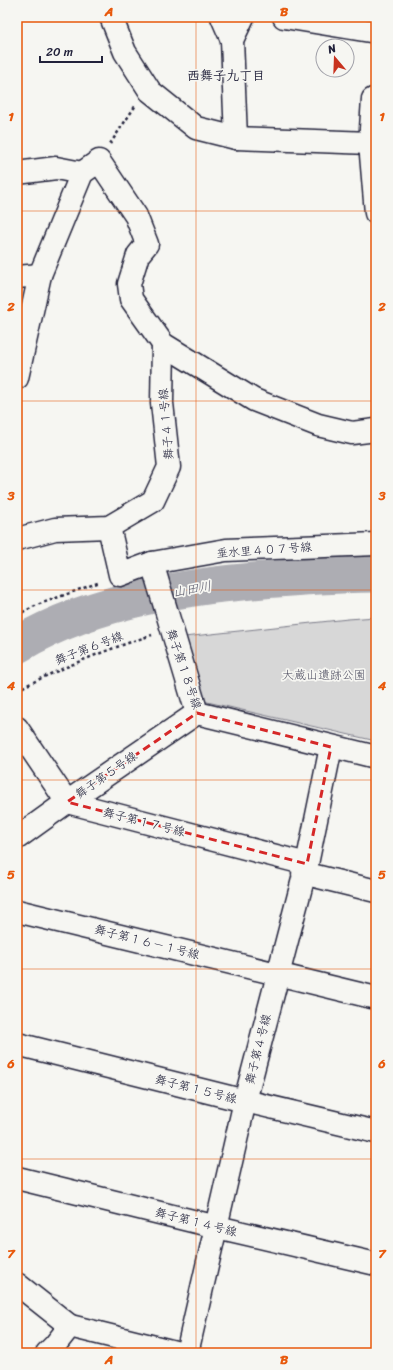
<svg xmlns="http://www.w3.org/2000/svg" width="393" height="1370" font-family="Sriracha,'Klee One',sans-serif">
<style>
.green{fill:#d7d7d7;stroke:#7c7c89}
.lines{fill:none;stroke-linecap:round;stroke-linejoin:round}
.river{stroke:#adadb3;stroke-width:37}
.minor-casing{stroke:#22223b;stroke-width:25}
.path{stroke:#22223b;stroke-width:2.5;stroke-dasharray:3 3;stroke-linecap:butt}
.minor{stroke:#f6f6f2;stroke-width:22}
.marked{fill:none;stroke:#d62828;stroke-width:3;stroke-dasharray:8 5;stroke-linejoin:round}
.grid{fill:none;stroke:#e8590c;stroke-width:1;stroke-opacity:0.55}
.labels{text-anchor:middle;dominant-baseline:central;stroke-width:3.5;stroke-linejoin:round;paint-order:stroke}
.street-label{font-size:12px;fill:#22223b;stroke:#f6f6f2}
.park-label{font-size:12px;fill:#4f4f62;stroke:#f6f6f2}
.neighbourhood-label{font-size:13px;font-weight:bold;fill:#22223b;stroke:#f6f6f2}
.water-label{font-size:13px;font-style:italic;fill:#535365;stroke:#f6f6f2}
.neatline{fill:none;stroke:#e8590c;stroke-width:1.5}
.grid-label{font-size:13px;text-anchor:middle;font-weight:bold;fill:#e8590c}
</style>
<rect width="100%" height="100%" fill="#f6f6f2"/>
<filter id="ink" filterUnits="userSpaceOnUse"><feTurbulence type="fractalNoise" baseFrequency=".025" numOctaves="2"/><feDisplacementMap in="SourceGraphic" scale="8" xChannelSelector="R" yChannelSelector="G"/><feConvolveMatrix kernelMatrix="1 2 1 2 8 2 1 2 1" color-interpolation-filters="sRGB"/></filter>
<g filter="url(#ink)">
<!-- green -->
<polygon class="green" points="376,617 376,741 203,701 184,637 348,619"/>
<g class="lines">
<!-- river -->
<path class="river" d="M 17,645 C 98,597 199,584 291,578 C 320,576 348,574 376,574"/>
<defs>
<g id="minor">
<polyline points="111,17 125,52 150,91 196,128 236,138 370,143"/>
<polyline points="222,17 232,40"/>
<polyline points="284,17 376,32"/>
<polyline points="373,99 370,143 376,213"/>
<polyline points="236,138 232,40 243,17"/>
<polyline points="17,173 56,168 82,173"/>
<polyline points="17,277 40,275"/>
<polyline points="17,378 40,275 82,173 99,161 136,216 147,244 138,255 129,284 131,299 163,344 254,400 318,425 352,433 376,430"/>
<polyline points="109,527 120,575 152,563 226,550 376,544"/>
<polyline points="17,539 55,529 109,527 153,501 169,467 162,403 163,344"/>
<polyline points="152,563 197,713 376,757"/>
<polyline points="17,728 67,802 307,864"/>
<polyline points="17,838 67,802 197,713"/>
<polyline points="303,873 376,891"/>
<polyline points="17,911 376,998"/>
<polyline points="17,1044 245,1101 376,1132"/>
<polyline points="17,1178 217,1227 376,1264"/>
<polyline points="17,1284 70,1326"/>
<polyline points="47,1353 55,1345 70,1326 179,1353"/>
<polyline points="187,1353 245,1101 307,864 331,747"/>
</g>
</defs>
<!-- minor casing -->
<use href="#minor" class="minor-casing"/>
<!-- path -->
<g class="path">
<polyline points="110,144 136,105"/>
<polyline points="17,615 37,605 100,582"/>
<path d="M 17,690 C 61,668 105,650 152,635"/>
</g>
<!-- minor -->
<use href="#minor" class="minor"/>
</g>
</g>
<!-- marked area -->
<path class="marked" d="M 197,713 L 331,747 L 307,864 L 67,802 Z"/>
<!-- grid -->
<path class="grid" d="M 196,17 L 196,1353M 17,211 L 376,211M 17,401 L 376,401M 17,590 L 376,590M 17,780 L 376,780M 17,969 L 376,969M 17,1159 L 376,1159"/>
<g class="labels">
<!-- street labels -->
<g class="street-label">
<text transform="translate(166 424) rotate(-95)">舞子４１号線</text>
<text transform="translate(264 550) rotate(-4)">垂水里４０７号線</text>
<text transform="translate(89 648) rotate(-21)">舞子第６号線</text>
<text transform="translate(184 669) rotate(71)">舞子第１８号線</text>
<text transform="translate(106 775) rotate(-35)">舞子第５号線</text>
<text transform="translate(144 822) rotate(14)">舞子第１７号線</text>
<text transform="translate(147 942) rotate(14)">舞子第１６－１号線</text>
<text transform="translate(258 1049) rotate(-76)">舞子第４号線</text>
<text transform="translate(196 1089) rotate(14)">舞子第１５号線</text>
<text transform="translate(196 1222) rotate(14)">舞子第１４号線</text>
</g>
<!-- park labels -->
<g class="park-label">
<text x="324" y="675">大蔵山遺跡公園</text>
</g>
<!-- neighbourhood labels -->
<g class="neighbourhood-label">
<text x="226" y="75">西舞子九丁目</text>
</g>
<!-- water labels -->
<g class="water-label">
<text transform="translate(192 589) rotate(-10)">山田川</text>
</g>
</g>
<!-- margin -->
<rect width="393" height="1370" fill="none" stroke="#f6f6f2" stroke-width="44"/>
<!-- north arrow -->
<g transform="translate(335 58) rotate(341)"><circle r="19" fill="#f6f6f2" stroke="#a1a1a9"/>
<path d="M0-3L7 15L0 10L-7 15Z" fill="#c8321e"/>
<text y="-6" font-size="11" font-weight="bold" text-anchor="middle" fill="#22223b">N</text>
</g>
<!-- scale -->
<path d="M40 56v6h62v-6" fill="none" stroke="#22223b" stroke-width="2"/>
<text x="46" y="56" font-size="12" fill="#22223b" stroke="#f6f6f2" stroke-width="3" paint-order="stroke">20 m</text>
<rect x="22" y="22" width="349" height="1326" class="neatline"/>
<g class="grid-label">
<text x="109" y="16">A</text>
<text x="284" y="16">B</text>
<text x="11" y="121">1</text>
<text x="382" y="121">1</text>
<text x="11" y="311">2</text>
<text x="382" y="311">2</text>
<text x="11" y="500">3</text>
<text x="382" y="500">3</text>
<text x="11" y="690">4</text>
<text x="382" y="690">4</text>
<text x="11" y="879">5</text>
<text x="382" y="879">5</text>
<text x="11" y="1068">6</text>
<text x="382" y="1068">6</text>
<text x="11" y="1258">7</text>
<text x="382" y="1258">7</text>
<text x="109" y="1364">A</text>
<text x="284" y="1364">B</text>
</g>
</svg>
